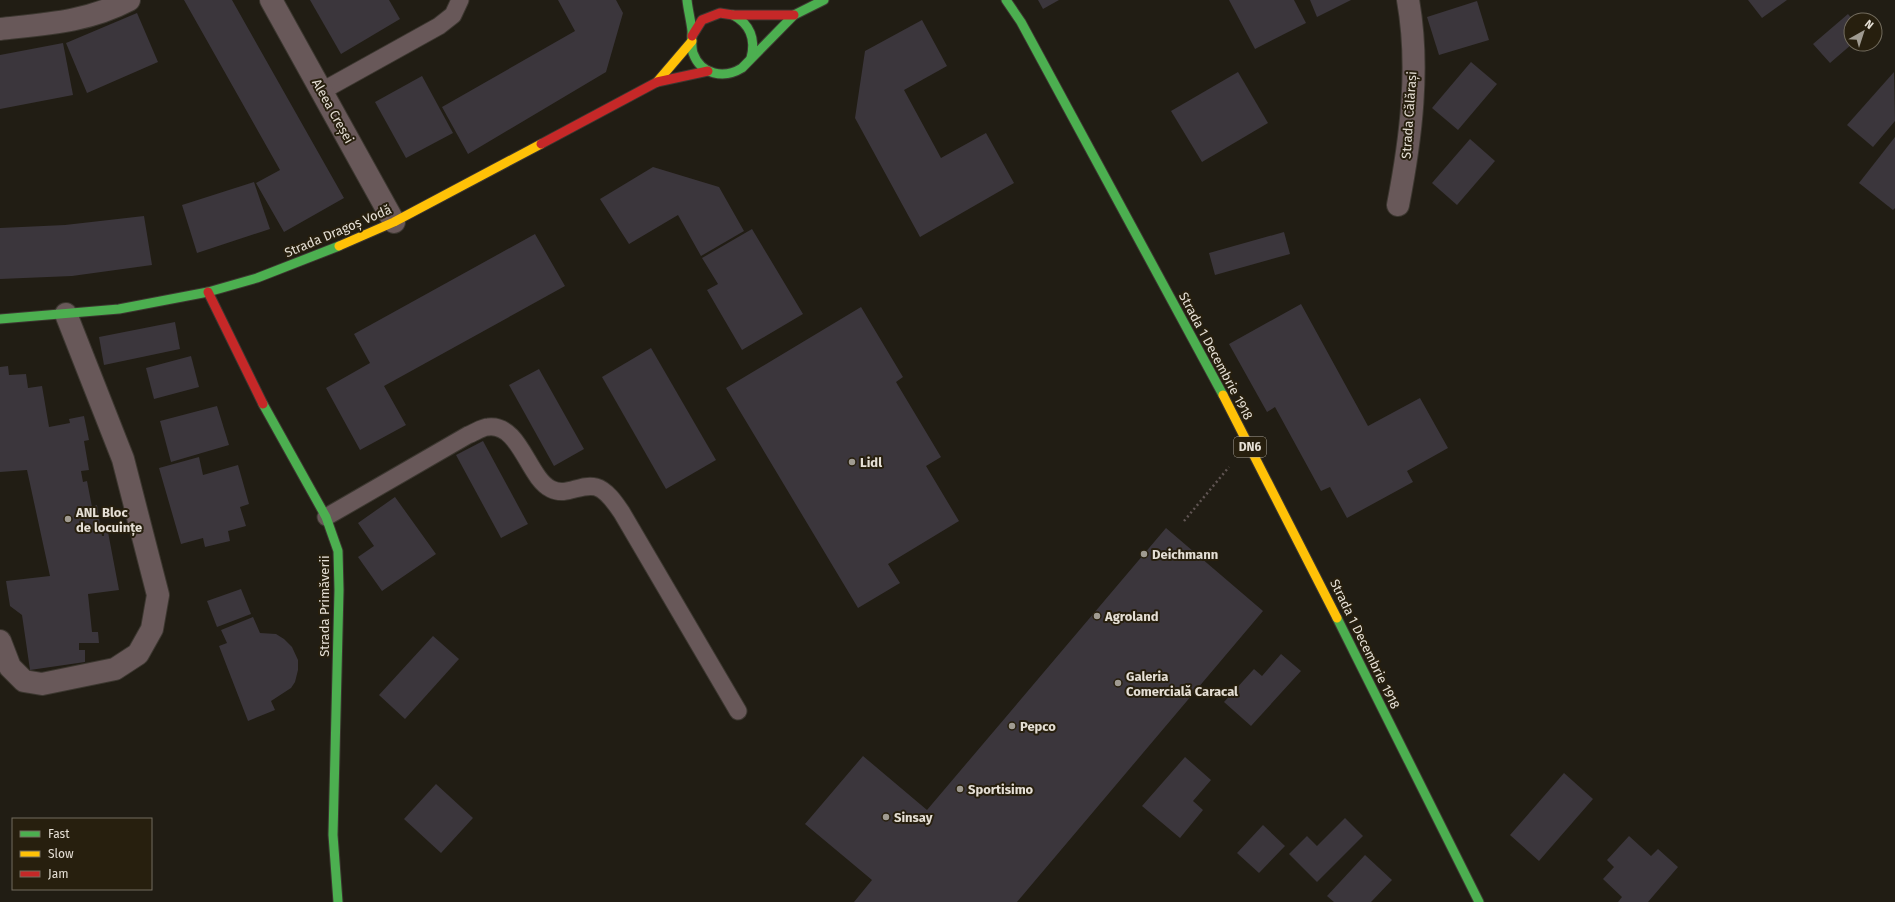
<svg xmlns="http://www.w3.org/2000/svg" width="1895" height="902" font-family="'Fira Sans',sans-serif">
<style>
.building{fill:#3b363c}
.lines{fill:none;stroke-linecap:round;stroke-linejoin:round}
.lane-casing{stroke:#3c3730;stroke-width:19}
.street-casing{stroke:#3c3730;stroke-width:24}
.fast-casing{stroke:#3c3730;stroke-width:11}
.slow-casing{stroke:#3c3730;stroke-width:11}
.jam-casing{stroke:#3c3730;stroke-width:11}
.path{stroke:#605553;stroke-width:2.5;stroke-dasharray:2 3;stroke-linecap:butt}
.lane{stroke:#685859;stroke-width:17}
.street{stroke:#685859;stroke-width:22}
.fast{stroke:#4caf50;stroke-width:9}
.slow{stroke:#ffc107;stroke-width:9}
.jam{stroke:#c62828;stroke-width:9}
.poi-dot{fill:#a09b91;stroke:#271f0e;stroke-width:1.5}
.labels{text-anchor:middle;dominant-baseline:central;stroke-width:4;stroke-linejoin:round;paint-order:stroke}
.shield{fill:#271f0e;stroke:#aca599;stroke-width:1}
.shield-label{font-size:12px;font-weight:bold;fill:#e5dfd5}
.street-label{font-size:13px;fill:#e5dfd5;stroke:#271f0e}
.poi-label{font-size:13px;font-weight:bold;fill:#e5dfd5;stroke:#271f0e;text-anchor:start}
</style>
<rect width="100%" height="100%" fill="#211d14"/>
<!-- building -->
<g class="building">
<polygon points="184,0 232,0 344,198 284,232 256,183 280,170"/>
<polygon points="310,0 389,0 400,19 341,54"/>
<polygon points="558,0 616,0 623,13 606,72 468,154 442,107 575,31"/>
<polygon points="1038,0 1059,0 1043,9"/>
<polygon points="1229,0 1294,0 1306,23 1255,49"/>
<polygon points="1310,0 1351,0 1317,17"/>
<polygon points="1748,0 1787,0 1762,18"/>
<polygon points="1477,1 1489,40 1439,55 1427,17"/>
<polygon points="137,13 158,62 87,93 66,43"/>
<polygon points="1848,14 1853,20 1851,20 1852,44 1830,63 1813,44"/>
<polygon points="922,20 947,66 904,90 941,158 986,133 1014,183 920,237 855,118 865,51"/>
<polygon points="63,43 73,95 0,109 0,55"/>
<polygon points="1471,62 1497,84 1458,130 1432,108"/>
<polygon points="1238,72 1268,123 1202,162 1171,111"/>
<polygon points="1894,72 1895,121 1873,147 1847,125"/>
<polygon points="422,76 453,133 406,158 375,102"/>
<polygon points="1895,137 1895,208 1893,210 1859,183"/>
<polygon points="1470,139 1495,161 1457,205 1432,183"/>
<polygon points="653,167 719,187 744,231 701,256 678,215 629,244 600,199"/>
<polygon points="254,182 270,229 197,253 182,205"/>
<polygon points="144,216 152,265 72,276 0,279 0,228 65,225"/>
<polygon points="752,229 803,314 742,350 707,290 718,284 702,258"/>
<polygon points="1284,232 1290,254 1215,275 1209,253"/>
<polygon points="535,234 565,286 384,386 406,425 360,450 326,388 370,363 354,334"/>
<polygon points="1301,304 1368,426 1420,398 1448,448 1407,471 1413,482 1347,518 1330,487 1321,491 1275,407 1267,412 1229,344"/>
<polygon points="861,307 903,377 896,382 941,457 926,466 959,521 888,564 900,583 858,608 726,388"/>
<polygon points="175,322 180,349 104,365 99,337"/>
<polygon points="651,348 716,460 666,489 602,377"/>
<polygon points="191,356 199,387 154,399 146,368"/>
<polygon points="8,366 9,375 26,374 28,388 42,386 49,427 70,423 69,419 84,416 89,440 84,441 89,470 81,471 83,482 87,481 92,507 97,505 102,536 104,536 104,532 108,532 119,590 88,594 92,632 98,632 99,643 79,643 79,650 85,650 85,662 30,670 22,615 10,606 6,581 50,576 27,470 0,472 0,367"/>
<polygon points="539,369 584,449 554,466 509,385"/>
<polygon points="217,406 229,445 171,462 160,421"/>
<polygon points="483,441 528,524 501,538 456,455"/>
<polygon points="199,457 203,475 238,465 249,504 240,507 246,526 228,531 230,541 205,547 203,538 181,544 159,468"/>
<polygon points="395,497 436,554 382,591 358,557 374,546 358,523"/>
<polygon points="1166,528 1263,611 1017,902 854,902 872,880 805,824 863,756 927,810"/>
<polygon points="241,589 251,614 217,627 207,601"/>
<polygon points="253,617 260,633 276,634 284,639 292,647 298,660 298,670 295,682 291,688 271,701 275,710 248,721 219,646 227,643 221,630"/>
<polygon points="433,636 459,659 405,719 379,695"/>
<polygon points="1281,654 1301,671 1251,726 1224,702 1254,669 1262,676"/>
<polygon points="1185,757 1211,780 1193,801 1203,810 1180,838 1142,806"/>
<polygon points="1564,773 1593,799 1539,861 1510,835"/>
<polygon points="436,784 473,818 441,853 404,819"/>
<polygon points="1345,818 1363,836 1317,882 1289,854 1307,836 1317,846"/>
<polygon points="1263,825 1285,846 1259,873 1237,853"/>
<polygon points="1629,836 1651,856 1658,849 1678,867 1648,902 1618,902 1622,897 1603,879 1614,867 1607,860"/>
<polygon points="1365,855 1392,880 1371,902 1334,902 1327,896"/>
</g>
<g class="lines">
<defs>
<g id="lane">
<polyline points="322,91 439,26 453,15 460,0"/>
<path d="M 326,517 L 468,435 C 474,433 482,427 488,427 C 520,423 528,478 551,489 C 567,497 580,483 596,487 C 607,490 616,504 622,513 L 738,711"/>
</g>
<g id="street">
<polyline points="271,0 394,222"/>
<path d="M 0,29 C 46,24 87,22 129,0"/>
<path d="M 1398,205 C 1411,138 1420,67 1408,0"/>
<polyline points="0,641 10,667 24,681 42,684 115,669 138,654 152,629 158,595 123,459 66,314"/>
</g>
<g id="fast">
<path d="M 687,0 C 688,10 691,21 692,31 C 692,38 691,46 693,53 C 701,75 724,79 742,68 L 794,15 L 824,0"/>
<polyline points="1006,0 1021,22 1223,395"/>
<path d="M 733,15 C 750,24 756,39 751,58"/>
<polyline points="0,319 119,309 208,292 257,278 339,246"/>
<polyline points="263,404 326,517 338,551 339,590 333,835 338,902"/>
<polyline points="1337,618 1479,902"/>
</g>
<g id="slow">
<polyline points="657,82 692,41"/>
<polyline points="339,246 394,222 541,144"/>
<polyline points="1223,395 1337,618"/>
</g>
<g id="jam">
<polyline points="692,36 702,20 720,13 733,15 794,15"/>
<polyline points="541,144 657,82 708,71"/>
<polyline points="208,292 263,404"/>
</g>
</defs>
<!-- lane casing -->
<use href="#lane" class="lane-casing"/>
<!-- street casing -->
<use href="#street" class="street-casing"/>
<!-- fast casing -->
<use href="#fast" class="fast-casing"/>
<!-- slow casing -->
<use href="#slow" class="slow-casing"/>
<!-- jam casing -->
<use href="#jam" class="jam-casing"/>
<!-- path -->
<polyline class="path" points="1184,521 1229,467"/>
<!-- lane -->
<use href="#lane" class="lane"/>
<!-- street -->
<use href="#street" class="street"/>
<!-- fast -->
<use href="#fast" class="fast"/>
<!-- slow -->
<use href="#slow" class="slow"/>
<!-- jam -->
<use href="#jam" class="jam"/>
</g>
<!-- markers -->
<g class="poi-dot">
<circle cx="852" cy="462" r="4"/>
<circle cx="68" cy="519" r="4"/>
<circle cx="1144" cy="554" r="4"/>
<circle cx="1097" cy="616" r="4"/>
<circle cx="1118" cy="683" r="4"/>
<circle cx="1012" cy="726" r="4"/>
<circle cx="960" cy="789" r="4"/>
<circle cx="886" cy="817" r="4"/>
</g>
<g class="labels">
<!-- shield labels -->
<rect class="shield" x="1234" y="437" width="32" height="20" rx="3"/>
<g class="shield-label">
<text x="1250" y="447">DN6</text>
</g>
<!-- street labels -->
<g class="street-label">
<text transform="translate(333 111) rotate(61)">Aleea Creșei</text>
<text transform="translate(1409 115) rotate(-86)">Strada Călărași</text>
<text transform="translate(338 231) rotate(-23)">Strada Dragoș Vodă</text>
<text transform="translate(1216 356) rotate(62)">Strada 1 Decembrie 1918</text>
<text transform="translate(324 606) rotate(-90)">Strada Primăverii</text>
<text transform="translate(1365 644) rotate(64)">Strada 1 Decembrie 1918</text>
</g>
<!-- poi labels -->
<g class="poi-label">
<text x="860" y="462">Lidl</text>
<text x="76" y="512">ANL Bloc<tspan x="76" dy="15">de locuințe</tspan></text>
<text x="1152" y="554">Deichmann</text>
<text x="1105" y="616">Agroland</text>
<text x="1126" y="676">Galeria<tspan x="1126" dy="15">Comercială Caracal</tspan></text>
<text x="1020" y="726">Pepco</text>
<text x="968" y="789">Sportisimo</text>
<text x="894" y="817">Sinsay</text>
</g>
</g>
<!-- legend -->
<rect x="12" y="818" width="140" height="72" fill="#271f0e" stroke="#736c5e"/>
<rect x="20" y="831" width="20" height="6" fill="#4caf50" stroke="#736c5e"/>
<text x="48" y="838" font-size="12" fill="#e5dfd5">Fast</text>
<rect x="20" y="851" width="20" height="6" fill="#ffc107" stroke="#736c5e"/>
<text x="48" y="858" font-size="12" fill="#e5dfd5">Slow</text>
<rect x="20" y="871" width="20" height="6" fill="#c62828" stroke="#736c5e"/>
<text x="48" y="878" font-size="12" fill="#e5dfd5">Jam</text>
<!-- north arrow -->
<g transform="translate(1863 32) rotate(39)"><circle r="19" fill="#271f0e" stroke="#736c5e"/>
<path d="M0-3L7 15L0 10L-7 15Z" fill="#a09b91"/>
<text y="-6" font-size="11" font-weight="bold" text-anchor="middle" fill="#e5dfd5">N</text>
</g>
</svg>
